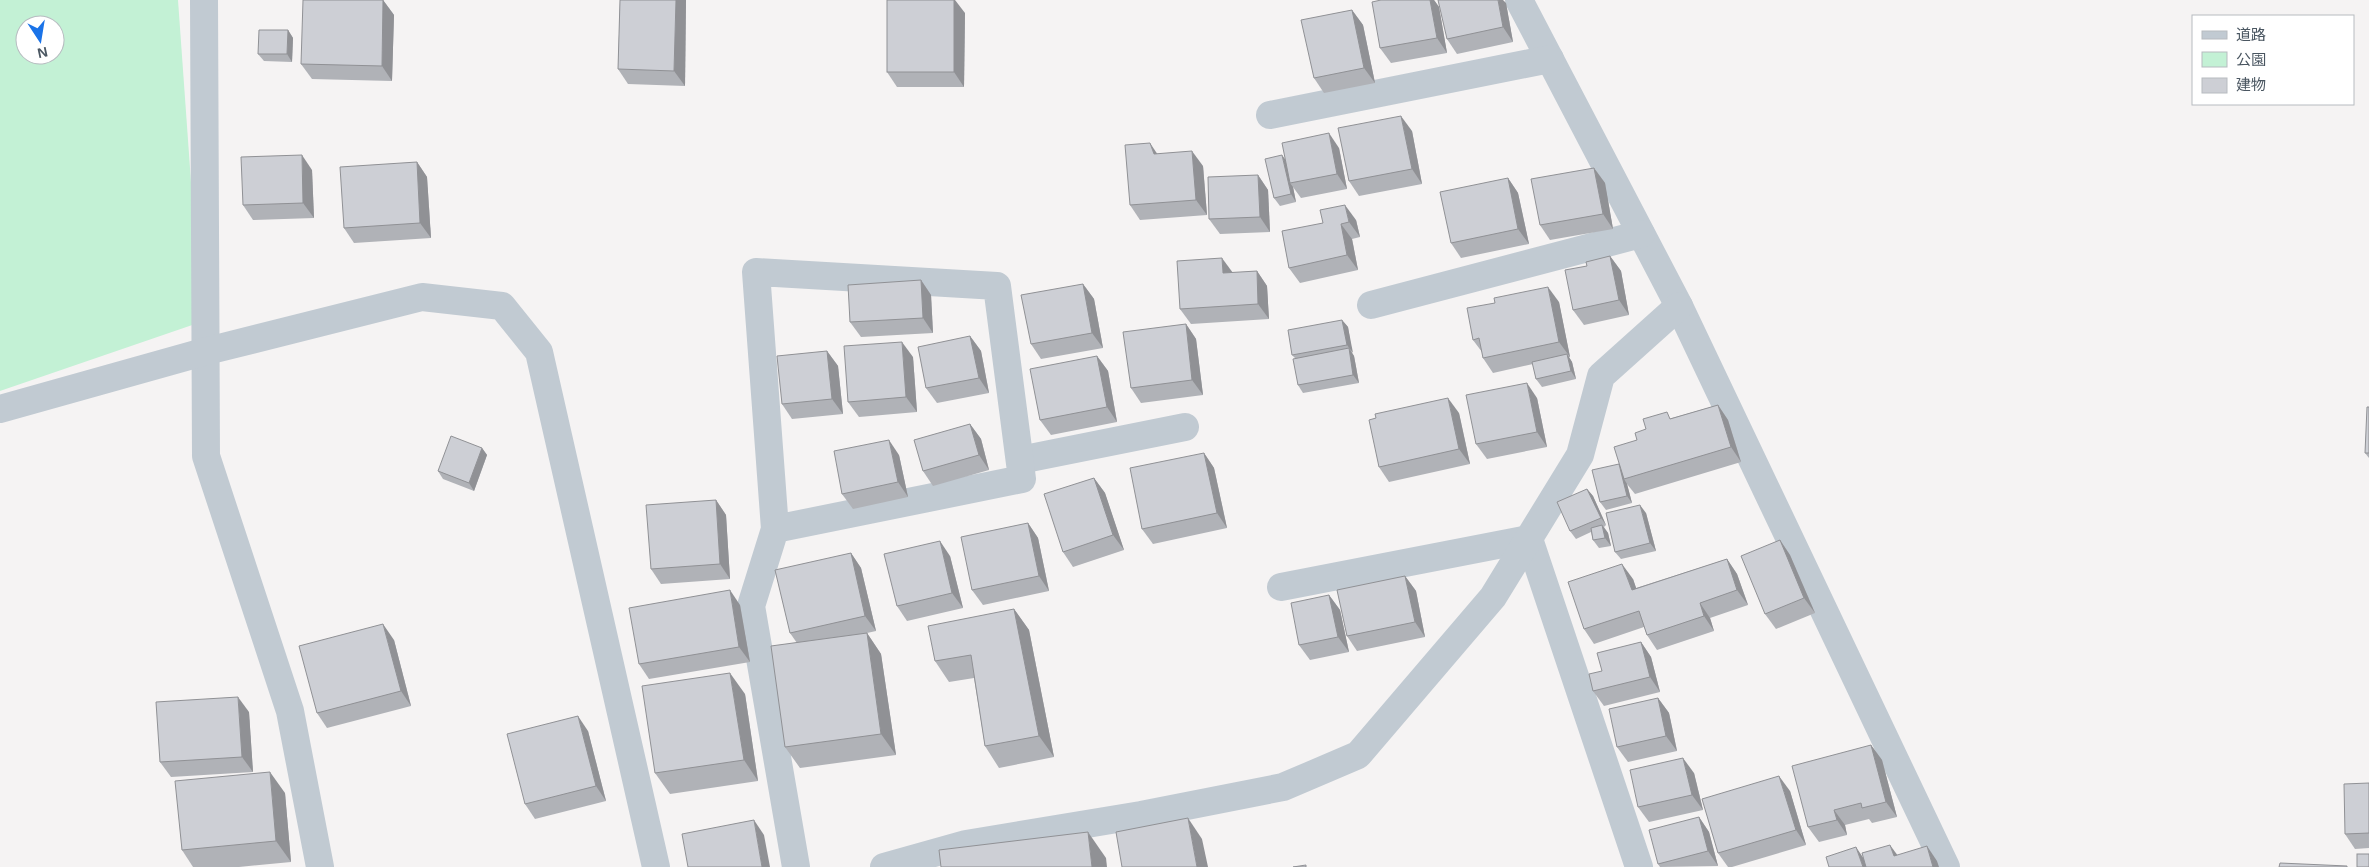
<svg xmlns="http://www.w3.org/2000/svg" width="2369" height="867" font-family="Helvetica,'Noto Sans JP',sans-serif">
<style>
.green{fill:#c3f1d5;fill-rule:evenodd}
.lines{fill:none;stroke-linecap:round;stroke-linejoin:round}
.minor{stroke:#c1cad2;stroke-width:28}
.wall{fill:#b0b2b7}
.shaded-wall{fill:#909195}
.building{fill:#cdcfd5;stroke:#909195}
</style>
<rect width="100%" height="100%" fill="#f5f3f3"/>
<!-- green -->
<path class="green" d="M 0,0 L 178,0 L 201,322 L 0,391 ZM 25,25 L 55,25 L 55,55 L 25,55 Z"/>
<g class="lines">
<!-- minor -->
<g class="minor">
<polyline points="204,0 206,456 290,711 320,867"/>
<polyline points="1519,0 1679,306 1946,867"/>
<polyline points="1270,115 1550,59"/>
<polyline points="1371,305 1641,234"/>
<polyline points="0,409 207,351 422,297 502,306 539,352 656,867"/>
<polyline points="1020,460 1185,427"/>
<polyline points="775,529 1022,479 997,286 756,272 775,529 751,606 796,867"/>
<polyline points="1281,587 1529,539 1639,867"/>
<polyline points="884,867 966,844 1141,815 1283,787 1358,755 1493,597 1580,455 1601,376 1679,306"/>
</g>
</g>
<!-- wall -->
<g class="wall">
<polygon points="383,0 394,15 392,81 312,79 301,64"/>
<polygon points="620,0 686,0 685,86 628,84 618,69"/>
<polygon points="1381,0 1434,0 1439,7 1447,53 1391,63 1380,48"/>
<polygon points="1506,3 1513,42 1457,54 1447,39"/>
<polygon points="1352,10 1363,25 1375,83 1324,93 1314,78"/>
<polygon points="965,13 964,87 897,87 887,72"/>
<polygon points="288,30 293,38 292,62 264,61 258,54"/>
<polygon points="1412,131 1422,184 1359,196 1349,181"/>
<polygon points="1339,148 1347,189 1301,198 1293,187 1296,202 1280,206 1274,198 1286,160"/>
<polygon points="1157,154 1203,166 1207,215 1140,220 1130,205"/>
<polygon points="417,162 427,177 431,238 354,243 344,228"/>
<polygon points="1594,168 1605,183 1613,229 1550,240 1540,225"/>
<polygon points="312,170 314,218 253,220 243,205"/>
<polygon points="1258,175 1268,190 1270,232 1220,234 1209,219"/>
<polygon points="1508,178 1518,193 1529,244 1461,258 1451,243"/>
<polygon points="1356,220 1360,237 1352,239 1358,270 1300,283 1289,268 1282,231"/>
<polygon points="1610,256 1621,271 1629,315 1584,325 1573,310 1587,266"/>
<polygon points="1257,271 1267,286 1269,319 1191,324 1180,309 1233,273"/>
<polygon points="921,280 931,295 933,333 861,337 850,322"/>
<polygon points="1083,284 1094,299 1103,348 1041,359 1031,344"/>
<polygon points="1559,302 1570,357 1569,357 1572,362 1576,379 1542,387 1536,379 1533,364 1493,373 1483,358 1482,352 1473,340"/>
<polygon points="1342,320 1348,327 1352,353 1354,356 1359,383 1303,393 1298,385 1295,358 1292,355"/>
<polygon points="1186,324 1196,339 1203,395 1141,403 1131,388"/>
<polygon points="970,336 981,351 989,393 937,403 926,388"/>
<polygon points="827,351 838,366 843,414 792,419 782,404"/>
<polygon points="1097,356 1108,371 1117,422 1051,435 1040,420"/>
<polygon points="913,357 917,412 859,417 848,402"/>
<polygon points="1537,398 1547,447 1487,459 1476,444"/>
<polygon points="1718,405 1728,420 1741,462 1635,494 1627,484 1632,503 1606,510 1600,502 1637,440 1646,429 1672,418"/>
<polygon points="2369,407 2369,458 2365,453"/>
<polygon points="1459,413 1470,464 1389,482 1379,467"/>
<polygon points="970,424 981,439 989,470 933,486 923,471"/>
<polygon points="482,448 487,455 474,491 443,479 438,471"/>
<polygon points="1204,453 1214,468 1227,528 1153,544 1142,529"/>
<polygon points="899,455 908,497 853,509 842,494"/>
<polygon points="1094,478 1105,493 1124,550 1073,567 1063,552"/>
<polygon points="1587,489 1593,496 1606,525 1604,527 1608,533 1611,546 1599,548 1593,540 1591,532 1576,539 1570,531"/>
<polygon points="716,500 726,515 730,579 661,584 651,569"/>
<polygon points="1646,513 1656,551 1621,559 1615,552"/>
<polygon points="1028,523 1038,538 1049,591 983,605 972,590"/>
<polygon points="1780,540 1790,555 1815,613 1776,629 1765,614"/>
<polygon points="851,553 861,568 876,631 867,633 881,654 896,755 800,768 785,747 797,643 790,633"/>
<polygon points="950,556 963,608 907,621 897,606"/>
<polygon points="1727,559 1737,574 1748,605 1710,618 1714,631 1657,650 1647,635 1644,627 1594,644 1584,629 1633,579 1636,588"/>
<polygon points="1405,576 1416,591 1425,637 1357,651 1347,636"/>
<polygon points="1329,595 1340,610 1349,652 1310,660 1299,645"/>
<polygon points="740,605 750,662 649,679 639,664"/>
<polygon points="1014,609 1029,630 1054,757 999,768 985,746 974,678 949,682 935,661"/>
<polygon points="394,640 411,706 327,728 317,713"/>
<polygon points="1641,642 1651,657 1660,692 1604,706 1593,691 1602,671"/>
<polygon points="745,694 758,781 670,794 655,773"/>
<polygon points="1658,698 1669,713 1677,751 1628,762 1617,747"/>
<polygon points="249,712 253,772 171,777 160,762"/>
<polygon points="588,731 606,801 535,819 525,804"/>
<polygon points="1871,745 1882,760 1897,817 1872,823 1869,819 1845,825 1847,835 1819,842 1808,827"/>
<polygon points="1694,773 1703,810 1649,822 1638,807"/>
<polygon points="2369,783 2369,848 2355,849 2345,834"/>
<polygon points="1790,791 1806,845 1732,867 1728,867 1718,853"/>
<polygon points="285,793 291,862 239,867 193,867 182,850"/>
<polygon points="1699,817 1709,832 1718,866 1660,867 1658,864"/>
</g>
<!-- shaded-wall -->
<g class="shaded-wall">
<polygon points="383,0 394,15 392,81 382,66"/>
<polygon points="676,0 686,0 685,86 674,71"/>
<polygon points="954,0 955,0 965,13 964,87 954,72"/>
<polygon points="1430,0 1434,0 1439,7 1447,53 1437,38"/>
<polygon points="1498,0 1503,0 1506,3 1513,42 1503,27"/>
<polygon points="1352,10 1363,25 1375,83 1364,68"/>
<polygon points="288,30 293,38 292,62 287,54"/>
<polygon points="1401,116 1412,131 1422,184 1412,169"/>
<polygon points="1329,133 1339,148 1347,189 1337,174"/>
<polygon points="1150,143 1160,158 1154,154"/>
<polygon points="1192,151 1203,166 1207,215 1196,200"/>
<polygon points="302,155 312,170 314,218 303,203"/>
<polygon points="1282,155 1288,163 1290,183 1293,187 1296,202 1291,194"/>
<polygon points="417,162 427,177 431,238 420,223"/>
<polygon points="1594,168 1605,183 1613,229 1603,214"/>
<polygon points="1258,175 1268,190 1270,232 1260,217"/>
<polygon points="1508,178 1518,193 1529,244 1518,229"/>
<polygon points="1345,205 1356,220 1360,237 1349,222"/>
<polygon points="1341,224 1352,239 1358,270 1347,255"/>
<polygon points="1610,256 1621,271 1629,315 1619,300"/>
<polygon points="1222,258 1233,273 1223,273"/>
<polygon points="1257,271 1267,286 1269,319 1258,304"/>
<polygon points="921,280 931,295 933,333 923,318"/>
<polygon points="1083,284 1094,299 1103,348 1092,333"/>
<polygon points="1548,287 1559,302 1570,357 1559,342"/>
<polygon points="1342,320 1348,327 1353,353 1347,345"/>
<polygon points="1186,324 1196,339 1203,395 1192,380"/>
<polygon points="970,336 981,351 989,393 979,378"/>
<polygon points="902,342 913,357 917,412 906,397"/>
<polygon points="1349,348 1354,356 1359,383 1353,375"/>
<polygon points="827,351 838,366 843,414 832,399"/>
<polygon points="1567,354 1572,362 1576,379 1571,371"/>
<polygon points="1097,356 1108,371 1117,422 1107,407"/>
<polygon points="1527,383 1537,398 1547,447 1537,432"/>
<polygon points="1448,398 1459,413 1470,464 1459,449"/>
<polygon points="1718,405 1728,420 1741,462 1731,447"/>
<polygon points="970,424 981,439 989,470 979,455"/>
<polygon points="889,440 899,455 908,497 898,482"/>
<polygon points="482,448 487,455 474,491 469,483"/>
<polygon points="1204,453 1214,468 1227,528 1217,513"/>
<polygon points="1619,464 1624,472 1624,479 1627,484 1632,503 1627,496"/>
<polygon points="1094,478 1105,493 1124,550 1113,535"/>
<polygon points="1587,489 1593,496 1606,525 1601,518"/>
<polygon points="716,500 726,515 730,579 720,564"/>
<polygon points="1640,505 1646,513 1656,551 1650,543"/>
<polygon points="1028,523 1038,538 1049,591 1039,576"/>
<polygon points="1602,525 1608,533 1611,546 1605,538"/>
<polygon points="1780,540 1790,555 1815,613 1804,598"/>
<polygon points="940,541 950,556 963,608 952,593"/>
<polygon points="851,553 861,568 876,631 865,616"/>
<polygon points="1727,559 1737,574 1748,605 1737,590"/>
<polygon points="1622,564 1633,579 1642,605 1632,590"/>
<polygon points="1405,576 1416,591 1425,637 1415,622"/>
<polygon points="730,590 740,605 750,662 739,647"/>
<polygon points="1329,595 1340,610 1349,652 1338,637"/>
<polygon points="1700,603 1710,618 1714,631 1704,616"/>
<polygon points="1014,609 1029,630 1054,757 1039,736"/>
<polygon points="383,624 394,640 411,706 401,691"/>
<polygon points="867,633 881,654 896,755 881,734"/>
<polygon points="1641,642 1651,657 1660,692 1650,677"/>
<polygon points="730,673 745,694 758,781 744,760"/>
<polygon points="238,697 249,712 253,772 242,757"/>
<polygon points="1658,698 1669,713 1677,751 1666,736"/>
<polygon points="578,716 588,731 606,801 596,786"/>
<polygon points="1871,745 1882,760 1897,817 1886,802"/>
<polygon points="1683,758 1694,773 1703,810 1692,795"/>
<polygon points="270,772 285,793 291,862 276,841"/>
<polygon points="1779,776 1790,791 1806,845 1796,830"/>
<polygon points="1834,810 1845,825 1847,835 1837,820"/>
<polygon points="1699,817 1709,832 1718,866 1708,851"/>
<polygon points="1188,818 1202,839 1208,867 1197,867"/>
<polygon points="754,820 764,835 770,867 762,867"/>
<polygon points="1088,832 1106,858 1107,867 1092,867"/>
<polygon points="1890,845 1901,860 1894,856"/>
<polygon points="1927,846 1937,861 1939,867 1933,867"/>
<polygon points="1856,847 1866,862 1868,867 1863,867"/>
</g>
<!-- building -->
<g class="building">
<polygon points="303,0 383,0 382,66 301,64"/>
<polygon points="620,0 676,0 674,71 618,69"/>
<rect x="887" y="0" width="67" height="72"/>
<polygon points="1381,0 1430,0 1437,38 1380,48 1372,2"/>
<polygon points="1438,0 1498,0 1503,27 1447,39"/>
<polygon points="1352,10 1364,68 1314,78 1301,20"/>
<polygon points="259,30 288,30 287,54 258,54"/>
<polygon points="1401,116 1412,169 1349,181 1338,128"/>
<polygon points="1329,133 1337,174 1290,183 1282,143"/>
<polygon points="1150,143 1154,154 1192,151 1196,200 1130,205 1125,145"/>
<polygon points="302,155 303,203 243,205 241,157"/>
<polygon points="1282,155 1291,194 1274,198 1265,159"/>
<polygon points="417,162 420,223 344,228 340,167"/>
<polygon points="1594,168 1603,214 1540,225 1531,179"/>
<polygon points="1258,175 1260,217 1209,219 1208,177"/>
<polygon points="1508,178 1518,229 1451,243 1440,192"/>
<polygon points="1345,205 1349,222 1341,224 1347,255 1289,268 1282,231 1323,223 1320,210"/>
<polygon points="1610,256 1619,300 1573,310 1565,270 1587,266 1586,262"/>
<polygon points="1222,258 1223,273 1257,271 1258,304 1180,309 1177,261"/>
<polygon points="921,280 923,318 850,322 848,285"/>
<polygon points="1083,284 1092,333 1031,344 1021,295"/>
<polygon points="1548,287 1559,342 1483,358 1479,338 1473,340 1467,308 1495,303 1494,298"/>
<polygon points="1342,320 1347,345 1292,355 1288,330"/>
<polygon points="1186,324 1192,380 1131,388 1123,332"/>
<polygon points="970,336 979,378 926,388 918,347"/>
<polygon points="902,342 906,397 848,402 844,346"/>
<polygon points="1349,348 1353,375 1298,385 1293,359"/>
<polygon points="827,351 832,399 782,404 777,356"/>
<polygon points="1567,354 1571,371 1536,379 1532,362"/>
<polygon points="1097,356 1107,407 1040,420 1030,369"/>
<polygon points="1527,383 1537,432 1476,444 1466,395"/>
<polygon points="1448,398 1459,449 1379,467 1369,420 1376,418 1375,414"/>
<polygon points="1718,405 1731,447 1624,479 1614,447 1637,440 1635,433 1646,429 1643,419 1667,412 1670,419"/>
<polygon points="2367,407 2369,407 2369,453 2365,453"/>
<polygon points="970,424 979,455 923,471 914,440"/>
<polygon points="451,436 482,448 469,483 438,471"/>
<polygon points="889,440 898,482 842,494 834,451"/>
<polygon points="1204,453 1217,513 1142,529 1130,468"/>
<polygon points="1619,464 1627,496 1600,502 1592,470"/>
<polygon points="1094,478 1113,535 1063,552 1044,494"/>
<polygon points="1587,489 1601,518 1570,531 1557,502"/>
<polygon points="716,500 720,564 651,569 646,505"/>
<polygon points="1640,505 1650,543 1615,552 1606,513"/>
<polygon points="1028,523 1039,576 972,590 961,537"/>
<polygon points="1602,525 1605,538 1593,540 1591,528"/>
<polygon points="1780,540 1804,598 1765,614 1741,556"/>
<polygon points="940,541 952,593 897,606 884,554"/>
<polygon points="851,553 865,616 790,633 775,570"/>
<polygon points="1727,559 1737,590 1700,603 1704,616 1647,635 1639,611 1584,629 1568,582 1622,564 1632,590"/>
<polygon points="1405,576 1415,622 1347,636 1337,590"/>
<polygon points="730,590 739,647 639,664 629,608"/>
<polygon points="1329,595 1338,637 1299,645 1291,603"/>
<polygon points="1014,609 1039,736 985,746 971,655 935,661 928,626"/>
<polygon points="383,624 401,691 317,713 299,646"/>
<polygon points="867,633 881,734 785,747 771,646"/>
<polygon points="1641,642 1650,677 1593,691 1589,674 1602,671 1597,653"/>
<polygon points="730,673 744,760 655,773 642,686"/>
<polygon points="238,697 242,757 160,762 156,702"/>
<polygon points="1658,698 1666,736 1617,747 1609,709"/>
<polygon points="578,716 596,786 525,804 507,734"/>
<polygon points="1871,745 1886,802 1862,808 1861,803 1834,810 1837,820 1808,827 1792,766"/>
<polygon points="1683,758 1692,795 1638,807 1630,770"/>
<polygon points="270,772 276,841 182,850 175,781"/>
<polygon points="1779,776 1796,830 1718,853 1702,799"/>
<polygon points="2369,783 2369,833 2345,834 2344,784"/>
<polygon points="1699,817 1708,851 1658,864 1649,830"/>
<polygon points="1188,818 1197,867 1122,867 1116,832"/>
<polygon points="754,820 762,867 688,867 682,834"/>
<polygon points="1088,832 1092,867 941,867 939,850"/>
<polygon points="1890,845 1894,856 1927,846 1933,867 1866,867 1862,853"/>
<polygon points="1856,847 1863,867 1829,867 1826,857"/>
<rect x="2357" y="854" width="12" height="13"/>
<polygon points="2280,863 2347,866 2347,867 2279,867"/>
<polygon points="1306,865 1306,867 1293,867"/>
</g>
<!-- legend -->
<rect x="2192" y="15" width="162" height="90" fill="#ffffff" stroke="#b7bbc0"/>
<rect x="2202" y="31" width="25" height="8" fill="#c1cad2" stroke="#b7bbc0"/>
<text x="2236" y="40" font-size="15" fill="#4a5661">道路</text>
<rect x="2202" y="52" width="25" height="15" fill="#c3f1d5" stroke="#b7bbc0"/>
<text x="2236" y="65" font-size="15" fill="#4a5661">公園</text>
<rect x="2202" y="78" width="25" height="15" fill="#cdcfd5" stroke="#b7bbc0"/>
<text x="2236" y="90" font-size="15" fill="#4a5661">建物</text>
<!-- north arrow -->
<g transform="translate(40 40) rotate(168)"><circle r="24" fill="#ffffff" stroke="#b7bbc0"/>
<path d="M0-4L9 19L0 12L-9 19Z" fill="#1a73e8"/>
<text y="-8" font-size="14" font-weight="bold" text-anchor="middle" fill="#4a5661">N</text>
</g>
</svg>
